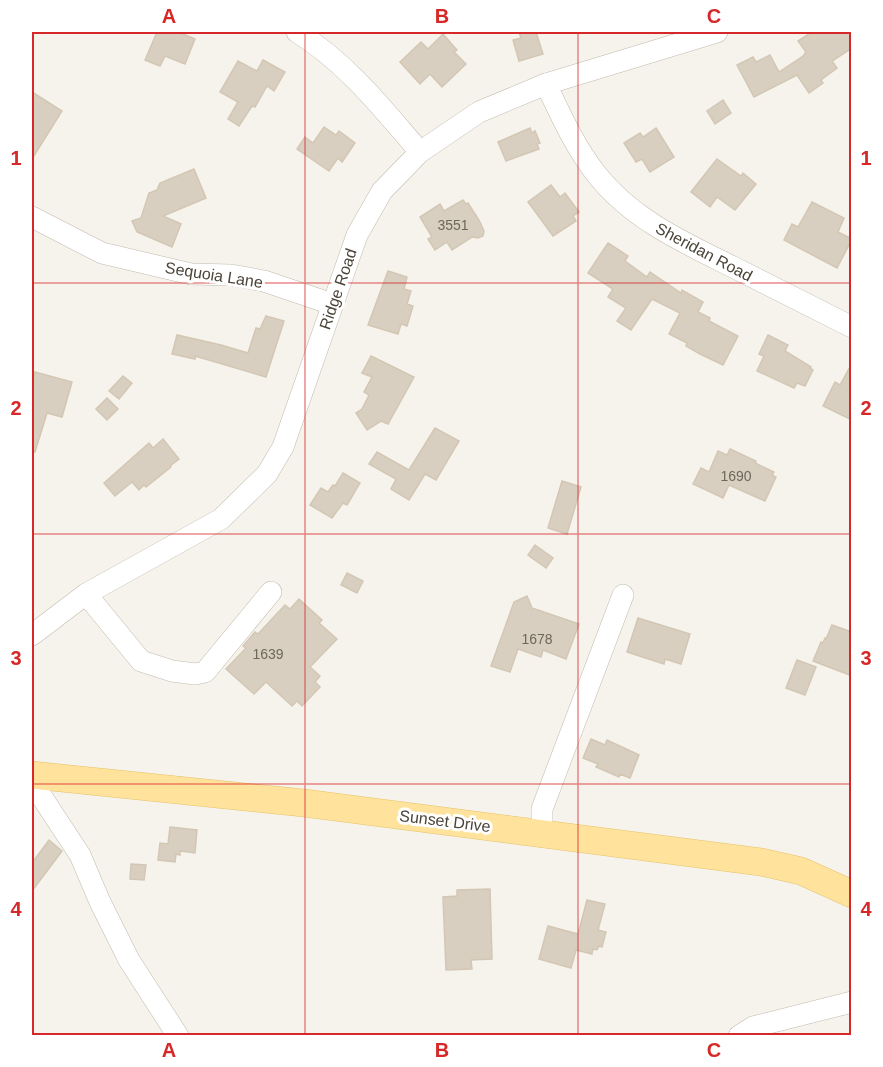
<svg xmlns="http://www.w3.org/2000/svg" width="883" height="1067" font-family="Helvetica,sans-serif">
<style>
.building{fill:#d8cfc1;stroke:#d3c7b4;stroke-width:1.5}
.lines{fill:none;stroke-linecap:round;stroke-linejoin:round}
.minor-casing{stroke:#c2bbae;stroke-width:22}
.major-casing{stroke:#e6c16a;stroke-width:28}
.minor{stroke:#fff;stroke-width:21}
.major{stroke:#ffe39c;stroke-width:27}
.grid{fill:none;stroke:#d62828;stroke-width:1.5;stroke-opacity:0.55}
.labels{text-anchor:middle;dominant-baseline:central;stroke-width:6;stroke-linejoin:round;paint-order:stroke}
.number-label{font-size:14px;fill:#6e675b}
.street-label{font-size:16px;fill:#4b4439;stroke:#fff}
.neatline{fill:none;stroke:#d62828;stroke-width:2}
.grid-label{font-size:20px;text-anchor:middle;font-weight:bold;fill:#d62828}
</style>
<rect width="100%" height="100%" fill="#f6f3ec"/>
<!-- building -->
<g class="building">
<polygon points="157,32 178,32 195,39 185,64 165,56 160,66 145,60"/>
<polygon points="519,32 536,32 543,54 519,61 513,40 521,38"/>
<polygon points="812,32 852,32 852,48 832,61 837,68 821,80 823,83 809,93 797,75 754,97 737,65 753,57 756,62 770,55 779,72 803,56 806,52 798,41"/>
<polygon points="443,34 457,50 454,52 466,64 442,87 430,74 420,84 400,62 421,42 428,49"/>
<polygon points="263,60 285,72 274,91 267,86 255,107 252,106 239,126 228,119 238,102 220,92 238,61 257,71"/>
<polygon points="32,92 62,111 32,159"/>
<polygon points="723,100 731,113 715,124 707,111"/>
<polygon points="324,127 336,135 339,131 355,143 342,162 338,158 329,171 297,149 305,137 313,143"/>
<polygon points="530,128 532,133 535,131 540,143 537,144 539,149 506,161 498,142"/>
<polygon points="656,128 674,157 650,172 642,159 636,162 624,143 640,133 643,137"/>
<polygon points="717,159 741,176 743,173 756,184 735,210 717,197 710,207 691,192"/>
<polygon points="194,169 206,198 163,216 181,224 172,247 137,232 132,221 141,218 149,193 157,190 160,183"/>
<polygon points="551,185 560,197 565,193 579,212 573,216 576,221 553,236 528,202"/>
<polygon points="463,200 466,204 468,203 479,220 484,231 483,236 478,238 472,237 452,250 447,242 435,250 428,239 432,237 420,217 440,204 444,211"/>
<polygon points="812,202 844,218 838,232 852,239 837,268 784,240 792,224 798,227"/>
<polygon points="608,243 628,256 625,261 647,277 650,272 681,293 682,290 703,302 698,312 710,318 709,321 738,336 723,365 700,354 686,346 687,343 669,334 680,313 652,299 631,330 617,321 626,308 608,297 613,289 588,273"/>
<polygon points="388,271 407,277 404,289 411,291 407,304 413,306 407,326 401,324 398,334 368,325"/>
<polygon points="266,316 284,321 266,377 195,356 195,359 172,354 177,335 221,345 248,353 256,328 260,329"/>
<polygon points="768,335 788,345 785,351 811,367 810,368 813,370 805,386 797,383 794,388 757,371 764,356 759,354"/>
<polygon points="371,356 414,377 388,424 381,421 367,430 356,413 362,409 369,395 364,392 372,377 362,373"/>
<polygon points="852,363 852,420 823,406 835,382 840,385"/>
<polygon points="35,372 72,382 62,417 47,413 35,452 32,452 32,384"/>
<polygon points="123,376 132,383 119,399 109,391"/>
<polygon points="107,398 118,409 107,420 96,409"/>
<polygon points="435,428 459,441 436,480 425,474 409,500 391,489 396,479 369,464 377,452 409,470"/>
<polygon points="163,439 179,459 170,466 171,467 146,487 144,485 139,490 132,482 115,496 104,483 149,443 153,448"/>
<polygon points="730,449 756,461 755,463 774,472 772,475 776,477 765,501 729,485 723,498 693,484 701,468 709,472 718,451 727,455"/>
<polygon points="343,473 360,483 347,505 343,503 332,518 310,505 321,488 328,492 333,485 335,486"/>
<polygon points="562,481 581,487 567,534 548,528"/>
<polygon points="535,545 553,558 546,568 528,555"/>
<polygon points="347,573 363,581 357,593 341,585"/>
<polygon points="527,596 532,608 579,624 566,659 543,650 541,657 518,649 510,672 491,666 514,602"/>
<polygon points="299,599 322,620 319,623 337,639 310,667 320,676 315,682 320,687 302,706 297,701 292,706 266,682 254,694 226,669 246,648 243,646 255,632 258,634 285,605 290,609"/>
<polygon points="638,618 690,634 681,664 665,659 664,664 627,652"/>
<polygon points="832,625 852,632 852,676 813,661 821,642 823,643 825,638 826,639"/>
<polygon points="797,660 816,667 805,695 786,688"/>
<polygon points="591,739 605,745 607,740 639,755 630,778 620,774 619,777 596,767 598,764 583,758"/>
<polygon points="170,827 197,830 195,853 180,851 180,855 176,854 175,862 158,860 160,843 168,844"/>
<polygon points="49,840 62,851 32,891 32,863"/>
<polygon points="131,864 146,865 144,880 130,879"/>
<polygon points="490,889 492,959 471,960 472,969 446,970 443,897 457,896 457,890"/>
<polygon points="587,900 605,904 598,930 606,932 602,947 599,946 597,950 593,949 592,954 576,950 571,968 539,959 548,926 578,934"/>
</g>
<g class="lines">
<defs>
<g id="minor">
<path d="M 297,32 C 347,63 382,108 420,152"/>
<path d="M 546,84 C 561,116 575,147 597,175 C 633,220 683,242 733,267 C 772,287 812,307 852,327"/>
<polyline points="32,217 102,253 191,274 231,275 264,281 332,304"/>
<polyline points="86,594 141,661 172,671 195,674 205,672 271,592"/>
<polyline points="32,635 86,594 221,519 267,474 283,447 357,235 382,191 420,152 479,112 546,84 717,32"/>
<polyline points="32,782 80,855 100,902 129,960 178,1036"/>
<polyline points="542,834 542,809 623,595"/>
<polyline points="739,1036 753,1027 852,1002"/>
</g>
<polyline id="major" points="32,775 304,803 761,862 801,871 852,894"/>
</defs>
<!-- minor casing -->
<use href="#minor" class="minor-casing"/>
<!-- major casing -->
<use href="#major" class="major-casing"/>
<!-- minor -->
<use href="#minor" class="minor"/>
<!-- major -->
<use href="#major" class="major"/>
</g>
<!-- grid -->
<path class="grid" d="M 305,32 L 305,1036M 578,32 L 578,1036M 32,283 L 852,283M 32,534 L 852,534M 32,784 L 852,784"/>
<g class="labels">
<!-- number labels -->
<g class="number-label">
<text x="453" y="225">3551</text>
<text x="736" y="476">1690</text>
<text x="537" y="639">1678</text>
<text x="268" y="654">1639</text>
</g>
<!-- street labels -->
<g class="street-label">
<text transform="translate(704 252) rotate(28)">Sheridan Road</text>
<text transform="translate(214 275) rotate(9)">Sequoia Lane</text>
<text transform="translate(338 289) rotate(-71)">Ridge Road</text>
<text transform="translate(445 821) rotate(7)">Sunset Drive</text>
</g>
</g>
<!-- border -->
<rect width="883" height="1067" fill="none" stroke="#ffffff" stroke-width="66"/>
<rect x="33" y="33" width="817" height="1001" class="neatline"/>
<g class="grid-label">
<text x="169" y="23">A</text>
<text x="442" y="23">B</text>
<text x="714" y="23">C</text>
<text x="16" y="165">1</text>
<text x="866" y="165">1</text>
<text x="16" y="415">2</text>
<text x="866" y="415">2</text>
<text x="16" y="665">3</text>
<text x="866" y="665">3</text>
<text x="16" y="916">4</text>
<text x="866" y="916">4</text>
<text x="169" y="1057">A</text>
<text x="442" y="1057">B</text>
<text x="714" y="1057">C</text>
</g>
</svg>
